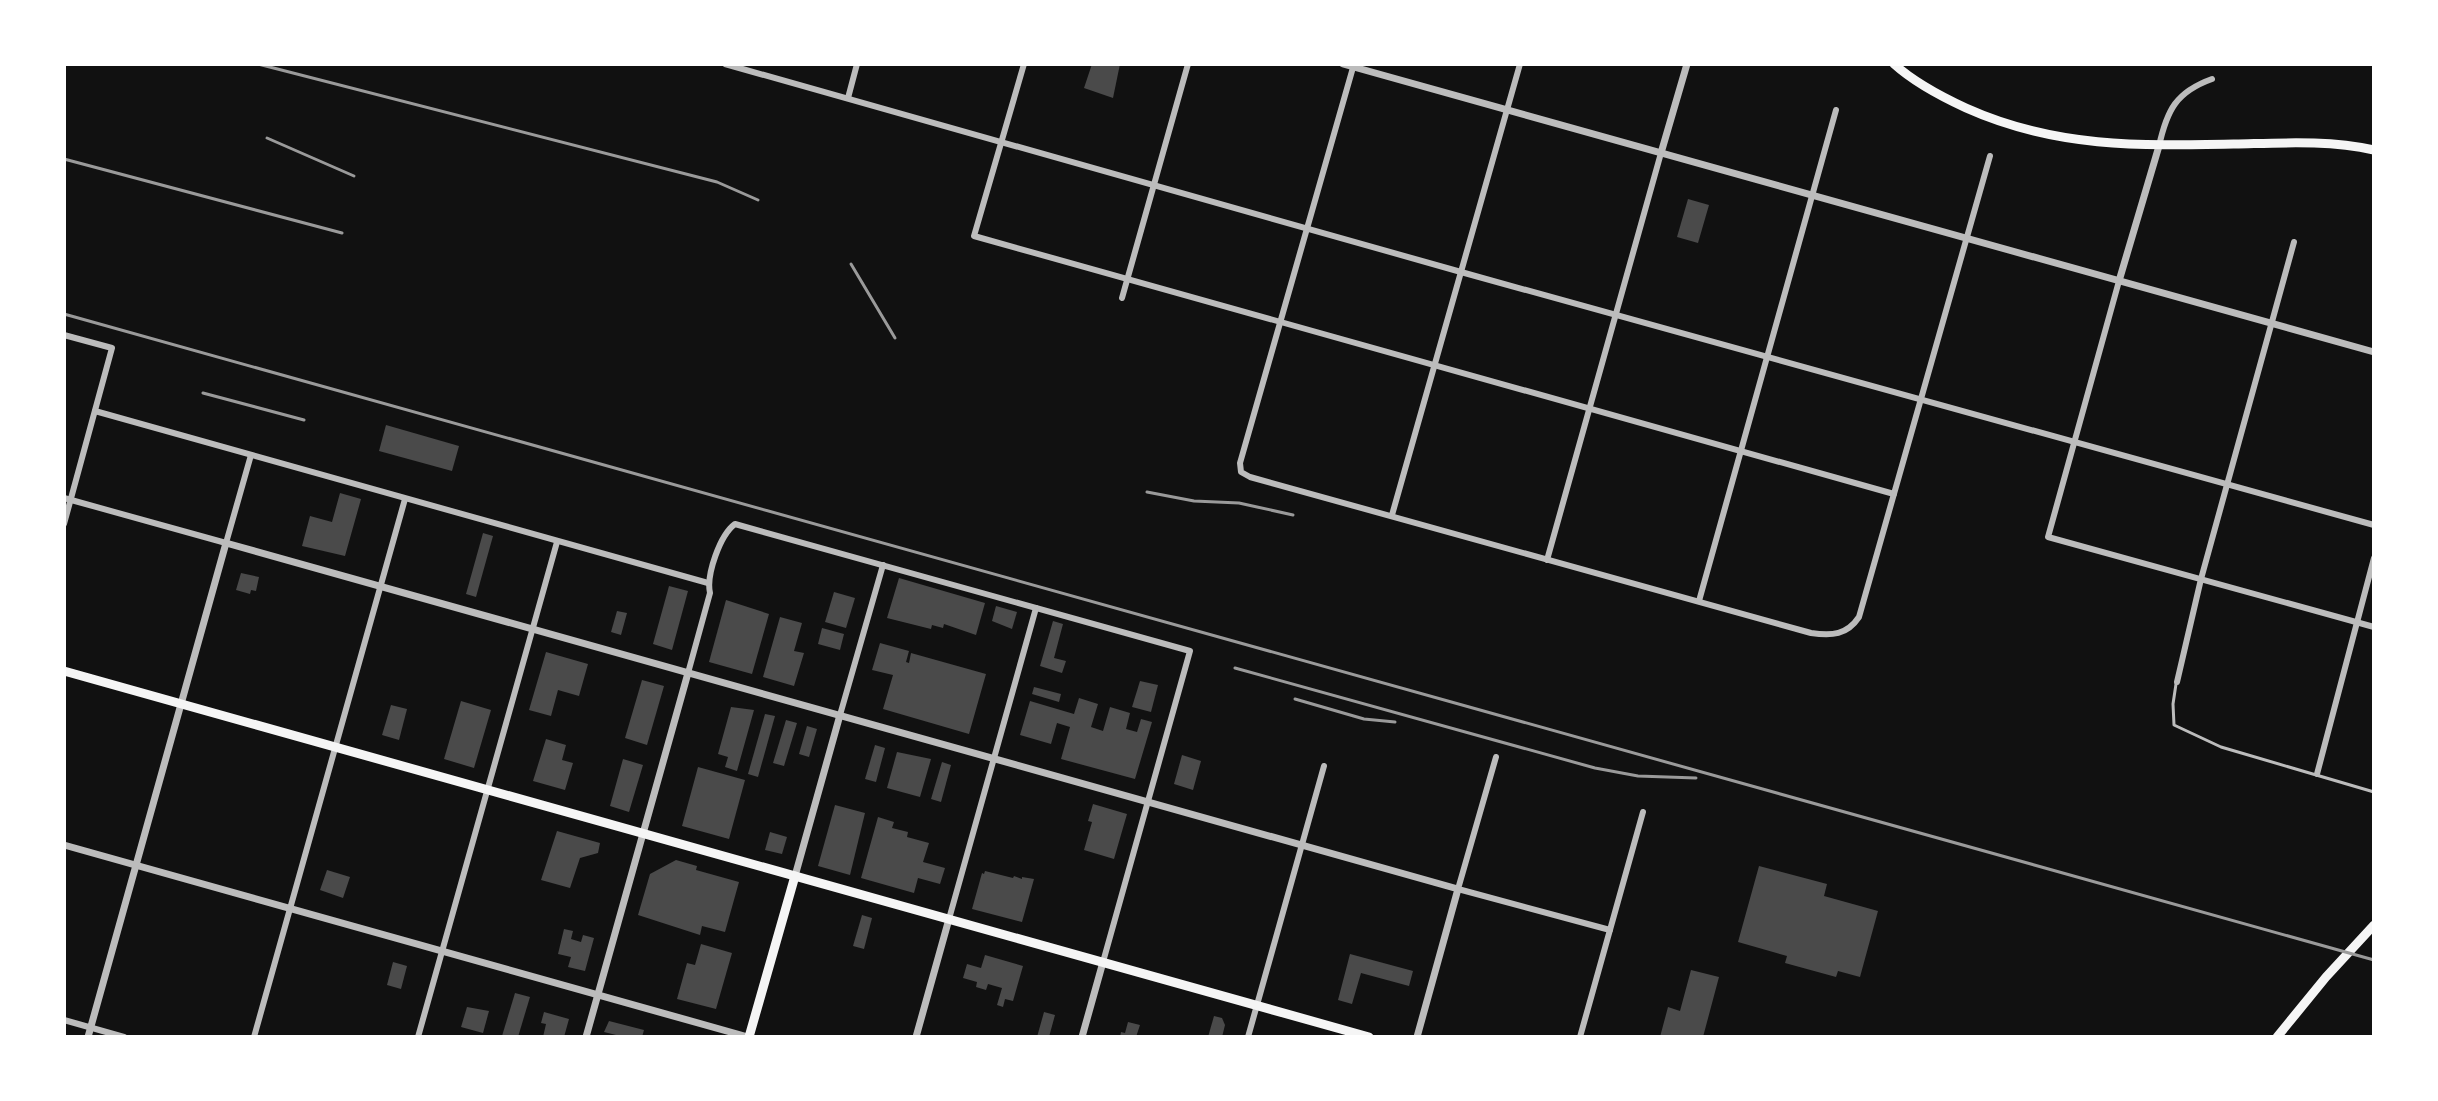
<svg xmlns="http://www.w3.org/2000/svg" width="2438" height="1101" font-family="'Alegreya Sans',sans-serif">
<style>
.building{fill:#4a4a4a}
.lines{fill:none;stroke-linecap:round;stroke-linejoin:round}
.service{stroke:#bcbcbc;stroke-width:3}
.minor{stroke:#bcbcbc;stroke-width:6}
.tertiary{stroke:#bcbcbc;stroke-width:7}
.primary{stroke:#f5f5f5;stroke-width:9}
.rail{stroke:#9a9a9a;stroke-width:3}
</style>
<rect width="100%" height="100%" fill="#111"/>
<!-- building -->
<g class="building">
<polygon points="1092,64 1120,64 1113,98 1084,88"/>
<polygon points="1688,199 1709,205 1698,243 1677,237"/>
<polygon points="386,425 459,446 452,471 379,451"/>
<polygon points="340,493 361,499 345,556 302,546 310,516 332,522"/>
<polygon points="483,533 493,536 476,597 466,594"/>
<polygon points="241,573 259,577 256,591 251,590 250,594 236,590"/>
<polygon points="899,578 985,603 976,635 944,624 943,628 932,625 931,629 887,618"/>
<polygon points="669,586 688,591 672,650 653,644"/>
<polygon points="834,592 855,598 846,628 825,622"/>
<polygon points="726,600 769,614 752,674 709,662"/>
<polygon points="996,606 1017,612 1012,629 992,621"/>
<polygon points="617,611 627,613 621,635 611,632"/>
<polygon points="780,617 802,623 794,651 804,653 794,686 763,677"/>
<polygon points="1053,621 1063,624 1054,658 1066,661 1062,673 1040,666"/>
<polygon points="822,628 844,634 840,650 818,644"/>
<polygon points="880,643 909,651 906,662 909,663 911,653 986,674 969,734 883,709 893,675 872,670"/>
<polygon points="546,652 588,664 579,696 558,690 551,716 529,710"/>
<polygon points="642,680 664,686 647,745 625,738"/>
<polygon points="1140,681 1158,685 1151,712 1132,707"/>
<polygon points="1034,687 1061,694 1059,702 1032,694"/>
<polygon points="1079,698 1098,704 1091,727 1103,731 1110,707 1130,713 1126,729 1137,732 1141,719 1152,722 1135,779 1061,759 1070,727 1057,723 1051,744 1020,735 1030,701 1074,714"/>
<polygon points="461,701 491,710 474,768 444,759"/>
<polygon points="391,705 407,709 399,740 382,735"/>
<polygon points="731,707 754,710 737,771 725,767 728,757 718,754"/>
<polygon points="765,714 775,716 758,777 748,774"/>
<polygon points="786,720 797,723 784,766 773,763"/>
<polygon points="807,726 817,729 809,757 799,754"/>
<polygon points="546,739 566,745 562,760 573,763 565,790 533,781"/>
<polygon points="875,745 885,748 876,782 865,779"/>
<polygon points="897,752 931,759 920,797 887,788"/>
<polygon points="1182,755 1201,761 1193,790 1174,784"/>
<polygon points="623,759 643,765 629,812 610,806"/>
<polygon points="942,762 951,765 941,802 931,799"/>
<polygon points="698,767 745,780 729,839 682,826"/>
<polygon points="1093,804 1127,814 1114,859 1084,850 1092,822 1088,821"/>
<polygon points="835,805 865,813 850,875 818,866"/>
<polygon points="878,817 894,822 892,828 908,832 907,837 929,843 923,862 945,868 940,884 918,878 914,893 861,878"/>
<polygon points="557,831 600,843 598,853 580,858 570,888 541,880"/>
<polygon points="770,832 787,837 782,854 765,850"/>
<polygon points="676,860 697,866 696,870 739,882 725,932 702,926 700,935 638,915 650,874"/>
<polygon points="1759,866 1827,884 1824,896 1878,911 1860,977 1838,971 1836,977 1785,963 1787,956 1738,942"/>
<polygon points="327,870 350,877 343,898 320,890"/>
<polygon points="985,871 1013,878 1014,876 1022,879 1022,877 1034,879 1022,922 972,909 982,873 984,874"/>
<polygon points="862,915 872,918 864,949 853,946"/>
<polygon points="564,929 573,931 571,939 581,942 583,935 594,938 585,971 568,967 571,957 558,954"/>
<polygon points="701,944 732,953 716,1009 677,999 687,963 695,965"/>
<polygon points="1350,954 1413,971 1409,986 1361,973 1352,1004 1338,1000"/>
<polygon points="985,955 1023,966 1013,1001 1005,999 1003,1007 997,1005 1002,988 988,984 986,990 976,987 977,982 963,978 967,964 981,968"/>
<polygon points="393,962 407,966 401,989 387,985"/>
<polygon points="1691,970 1719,977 1703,1037 1660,1037 1668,1007 1680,1011"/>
<polygon points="515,993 530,997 518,1037 504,1037 502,1036"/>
<polygon points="467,1007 489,1011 483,1033 461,1027"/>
<polygon points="544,1012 569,1019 564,1037 543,1037 546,1024 541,1023"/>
<polygon points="1044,1012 1055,1015 1049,1037 1037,1037"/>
<polygon points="1214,1016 1222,1018 1225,1025 1222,1037 1208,1037"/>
<polygon points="609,1021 644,1030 642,1037 624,1037 604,1032"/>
<polygon points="1128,1022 1140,1025 1136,1037 1120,1037 1121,1032 1125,1033"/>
</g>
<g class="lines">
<!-- service -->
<polyline class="service" points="2176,684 2173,704 2174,725 2221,747 2374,792"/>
<!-- minor -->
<g class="minor">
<polyline points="725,64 1461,272 2374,525"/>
<polyline points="1024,64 974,236 1894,494"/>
<path d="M 1354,64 L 1240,463 L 1241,472 L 1250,477 L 1811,633 C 1832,636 1847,635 1859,617 L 1990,156"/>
<polyline points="848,98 857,64"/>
<path d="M 2159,146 C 2167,110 2176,92 2212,79"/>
<polyline points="2119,281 2048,537 2374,627"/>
<polyline points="1122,298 1188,64"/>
<polyline points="64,335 112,348 64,524"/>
<polyline points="95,411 708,583"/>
<polyline points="64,498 226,543 251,455"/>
<polyline points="1392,515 1520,64"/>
<polyline points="1547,560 1661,153"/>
<polyline points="1699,601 1836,110"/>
<path d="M 688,673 L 710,593 C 706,575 720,535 735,524 L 1190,651 L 1103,962"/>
<polyline points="2177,682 2201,579 2294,242"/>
<polyline points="840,715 883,565"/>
<polyline points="1496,757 1458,889 1610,930"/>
<polyline points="2317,774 2374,558"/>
<polyline points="949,919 1036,608"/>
<polyline points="64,1020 124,1037"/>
<polyline points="254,1037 405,499"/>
<polyline points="418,1037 557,542"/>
<polyline points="1248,1037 1324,766"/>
<polyline points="1580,1037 1643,812"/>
</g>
<!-- tertiary -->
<g class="tertiary">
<polyline points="1343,64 2374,352"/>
<polyline points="1661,153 1687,64"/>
<polyline points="2119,281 2159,146"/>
<polyline points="64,845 748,1037"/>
<polyline points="795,876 840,715"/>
<polyline points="88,1037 226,543 1458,889 1417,1037"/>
<polyline points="586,1037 688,673"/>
<polyline points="916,1037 949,919"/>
<polyline points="1082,1037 1103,962"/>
</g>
<!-- primary -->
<g class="primary">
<path d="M 1894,64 C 1915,83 1940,96 1966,108 C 2055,148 2140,146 2235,144 C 2282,143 2328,140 2374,150"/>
<polyline points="64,671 1369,1037"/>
<polyline points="749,1037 795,876"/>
<polyline points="2277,1037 2326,977 2374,925"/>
</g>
<!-- rail -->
<g class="rail">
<polyline points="258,64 717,182 758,200"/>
<polyline points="267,138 354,176"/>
<polyline points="64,159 342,233"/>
<polyline points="851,264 895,338"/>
<polyline points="64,314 2374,960"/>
<polyline points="203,393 304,420"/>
<polyline points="1147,492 1194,501 1239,503 1293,515"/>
<polyline points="1235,668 1595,768 1638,776 1696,778"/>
<polyline points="1295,699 1364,719 1395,722"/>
</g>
</g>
<!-- border -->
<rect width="2438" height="1101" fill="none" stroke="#ffffff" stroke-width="132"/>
</svg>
